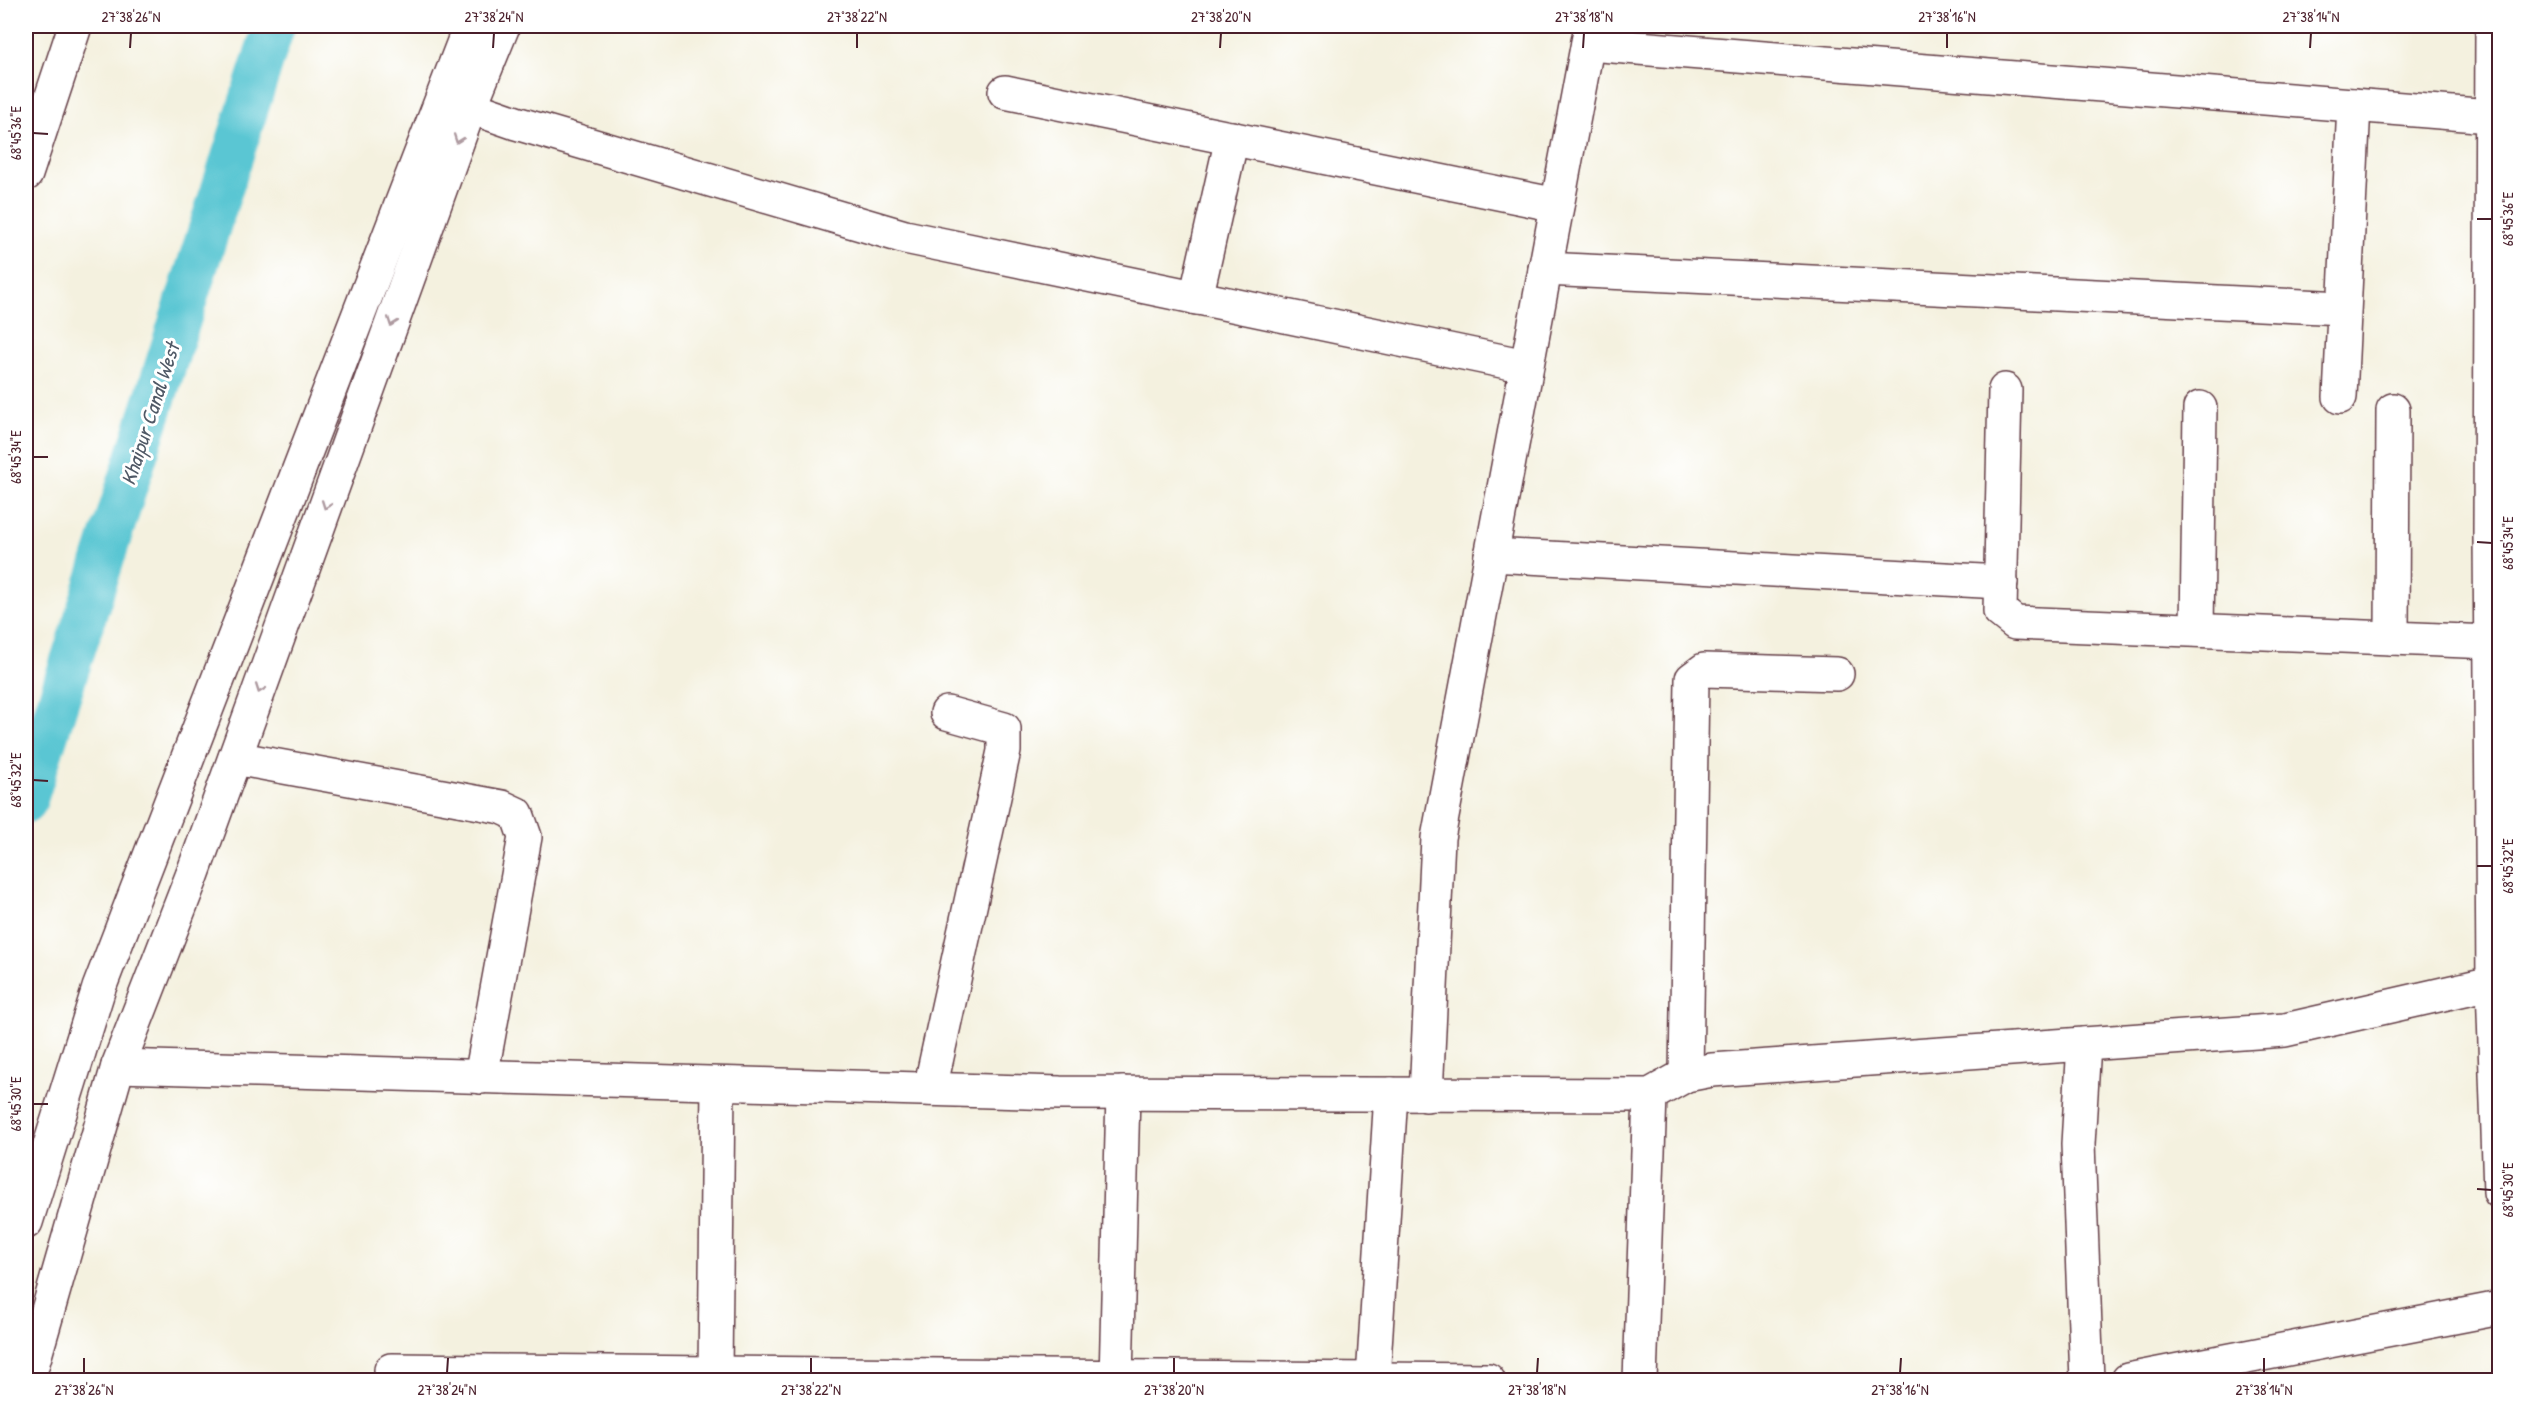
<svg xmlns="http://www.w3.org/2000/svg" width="2525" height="1406" font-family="'Patrick Hand',sans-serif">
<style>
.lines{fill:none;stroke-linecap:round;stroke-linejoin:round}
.canal{stroke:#5ac6d3;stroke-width:42}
.minor-casing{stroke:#643e46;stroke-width:36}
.minor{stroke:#fff;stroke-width:33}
.oneway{stroke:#ae9aa0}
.ticks{fill:none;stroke:#4a1f2b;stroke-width:2}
.labels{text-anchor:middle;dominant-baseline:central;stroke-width:6;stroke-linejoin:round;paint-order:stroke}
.water-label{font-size:21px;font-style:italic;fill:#505966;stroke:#fff}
.neatline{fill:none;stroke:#4a1f2b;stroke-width:2}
.ticks-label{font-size:15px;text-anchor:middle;fill:#4a1f2b}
</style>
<rect width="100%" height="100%" fill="#fff"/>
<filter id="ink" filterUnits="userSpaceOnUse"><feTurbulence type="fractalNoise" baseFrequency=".0167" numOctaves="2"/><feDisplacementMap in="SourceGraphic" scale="12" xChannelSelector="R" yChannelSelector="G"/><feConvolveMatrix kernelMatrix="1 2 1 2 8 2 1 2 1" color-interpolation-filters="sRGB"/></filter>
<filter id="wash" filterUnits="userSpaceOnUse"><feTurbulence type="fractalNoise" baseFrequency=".008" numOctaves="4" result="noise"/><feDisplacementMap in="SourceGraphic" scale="24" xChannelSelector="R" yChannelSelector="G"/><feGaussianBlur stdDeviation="1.35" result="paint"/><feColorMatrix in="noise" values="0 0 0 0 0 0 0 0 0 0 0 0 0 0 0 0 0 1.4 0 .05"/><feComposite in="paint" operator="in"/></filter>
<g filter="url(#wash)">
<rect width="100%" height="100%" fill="#f4f1df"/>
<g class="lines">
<!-- canal -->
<polyline class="canal" points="26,802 274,26"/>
</g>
</g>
<g filter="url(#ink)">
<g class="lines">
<defs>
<g id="minor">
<polyline points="2492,26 2490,532 2493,984 2500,1192"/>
<polyline points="1588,44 2490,116"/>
<polyline points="1005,92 1557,205"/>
<polyline points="470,107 516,123 905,237 1526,366"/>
<polyline points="26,174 75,26"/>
<polyline points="1545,269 2343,308"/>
<polyline points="1196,298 1232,138"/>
<polyline points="2005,390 2000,611 2015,623 2491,642"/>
<polyline points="2340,397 2354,105"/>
<polyline points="1491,555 2001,582"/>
<polyline points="2197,630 2200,408"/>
<polyline points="2392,638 2393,410"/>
<polyline points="235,758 502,807 517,814 525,837 481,1077"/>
<polyline points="2084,1044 2078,1144 2087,1380"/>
<polyline points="118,1066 1060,1093 1650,1095 1686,1075 1712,1070 2285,1030 2500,981"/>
<polyline points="1686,1075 1692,679 1704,670 1837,674"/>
<polyline points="930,1089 1004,751 1004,729 947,713"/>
<polyline points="1426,1095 1438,838 1591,26"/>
<polyline points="26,1222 99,988 470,26"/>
<polyline points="391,1370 1488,1380"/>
<polyline points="715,1373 718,1084"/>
<polyline points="1373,1379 1391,1094"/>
<polyline points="28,1380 118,1066 192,876 470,107 503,26"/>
<polyline points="1116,1380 1123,1093"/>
<polyline points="1640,1380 1650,1095"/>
<polyline points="2128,1380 2500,1308"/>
</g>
</defs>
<!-- minor casing -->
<use href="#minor" class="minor-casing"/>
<!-- minor -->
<use href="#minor" class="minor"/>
</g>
<!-- one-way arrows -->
<defs><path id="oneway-chevron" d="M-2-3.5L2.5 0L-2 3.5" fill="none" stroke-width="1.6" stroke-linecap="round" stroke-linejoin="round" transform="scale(1.5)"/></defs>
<g class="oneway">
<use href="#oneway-chevron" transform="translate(458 139) rotate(110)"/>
<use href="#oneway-chevron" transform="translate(392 322) rotate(110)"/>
<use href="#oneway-chevron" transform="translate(326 505) rotate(110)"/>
<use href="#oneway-chevron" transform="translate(260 689) rotate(110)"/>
</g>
</g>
<!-- ticks -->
<path class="ticks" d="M 130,48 L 131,33M 493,48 L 494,33M 857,48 L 857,33M 1220,48 L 1221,33M 1583,48 L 1584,33M 1947,48 L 1947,33M 2310,48 L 2311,33M 33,133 L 48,134M 2477,219 L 2492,219M 33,457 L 48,457M 2477,542 L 2492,543M 33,780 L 48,781M 2477,866 L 2492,866M 33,1104 L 48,1104M 2477,1189 L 2492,1190M 84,1373 L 84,1358M 447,1373 L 448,1358M 811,1373 L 811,1358M 1174,1373 L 1174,1358M 1537,1373 L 1538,1358M 1900,1373 L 1901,1358M 2264,1373 L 2264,1358"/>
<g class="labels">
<!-- water labels -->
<g class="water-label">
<text transform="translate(150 414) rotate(-72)">Khaipur Canal West</text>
</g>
</g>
<!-- margin -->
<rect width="2525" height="1406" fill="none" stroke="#fff" stroke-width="66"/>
<rect x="33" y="33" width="2459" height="1340" class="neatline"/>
<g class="ticks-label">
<text x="131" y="22">27°38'26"N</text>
<text x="494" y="22">27°38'24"N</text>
<text x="857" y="22">27°38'22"N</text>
<text x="1221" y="22">27°38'20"N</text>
<text x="1584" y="22">27°38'18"N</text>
<text x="1947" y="22">27°38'16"N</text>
<text x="2311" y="22">27°38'14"N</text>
<text transform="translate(16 133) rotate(-90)" y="5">68°45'36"E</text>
<text transform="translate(2508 219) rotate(-90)" y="5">68°45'36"E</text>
<text transform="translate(16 457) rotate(-90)" y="5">68°45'34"E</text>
<text transform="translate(2508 543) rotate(-90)" y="5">68°45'34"E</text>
<text transform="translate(16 780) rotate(-90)" y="5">68°45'32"E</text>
<text transform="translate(2508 866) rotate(-90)" y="5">68°45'32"E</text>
<text transform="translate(16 1104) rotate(-90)" y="5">68°45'30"E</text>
<text transform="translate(2508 1190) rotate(-90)" y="5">68°45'30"E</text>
<text x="84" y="1395">27°38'26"N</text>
<text x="447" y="1395">27°38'24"N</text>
<text x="811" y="1395">27°38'22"N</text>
<text x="1174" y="1395">27°38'20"N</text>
<text x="1537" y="1395">27°38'18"N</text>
<text x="1900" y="1395">27°38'16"N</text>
<text x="2264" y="1395">27°38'14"N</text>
</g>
</svg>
